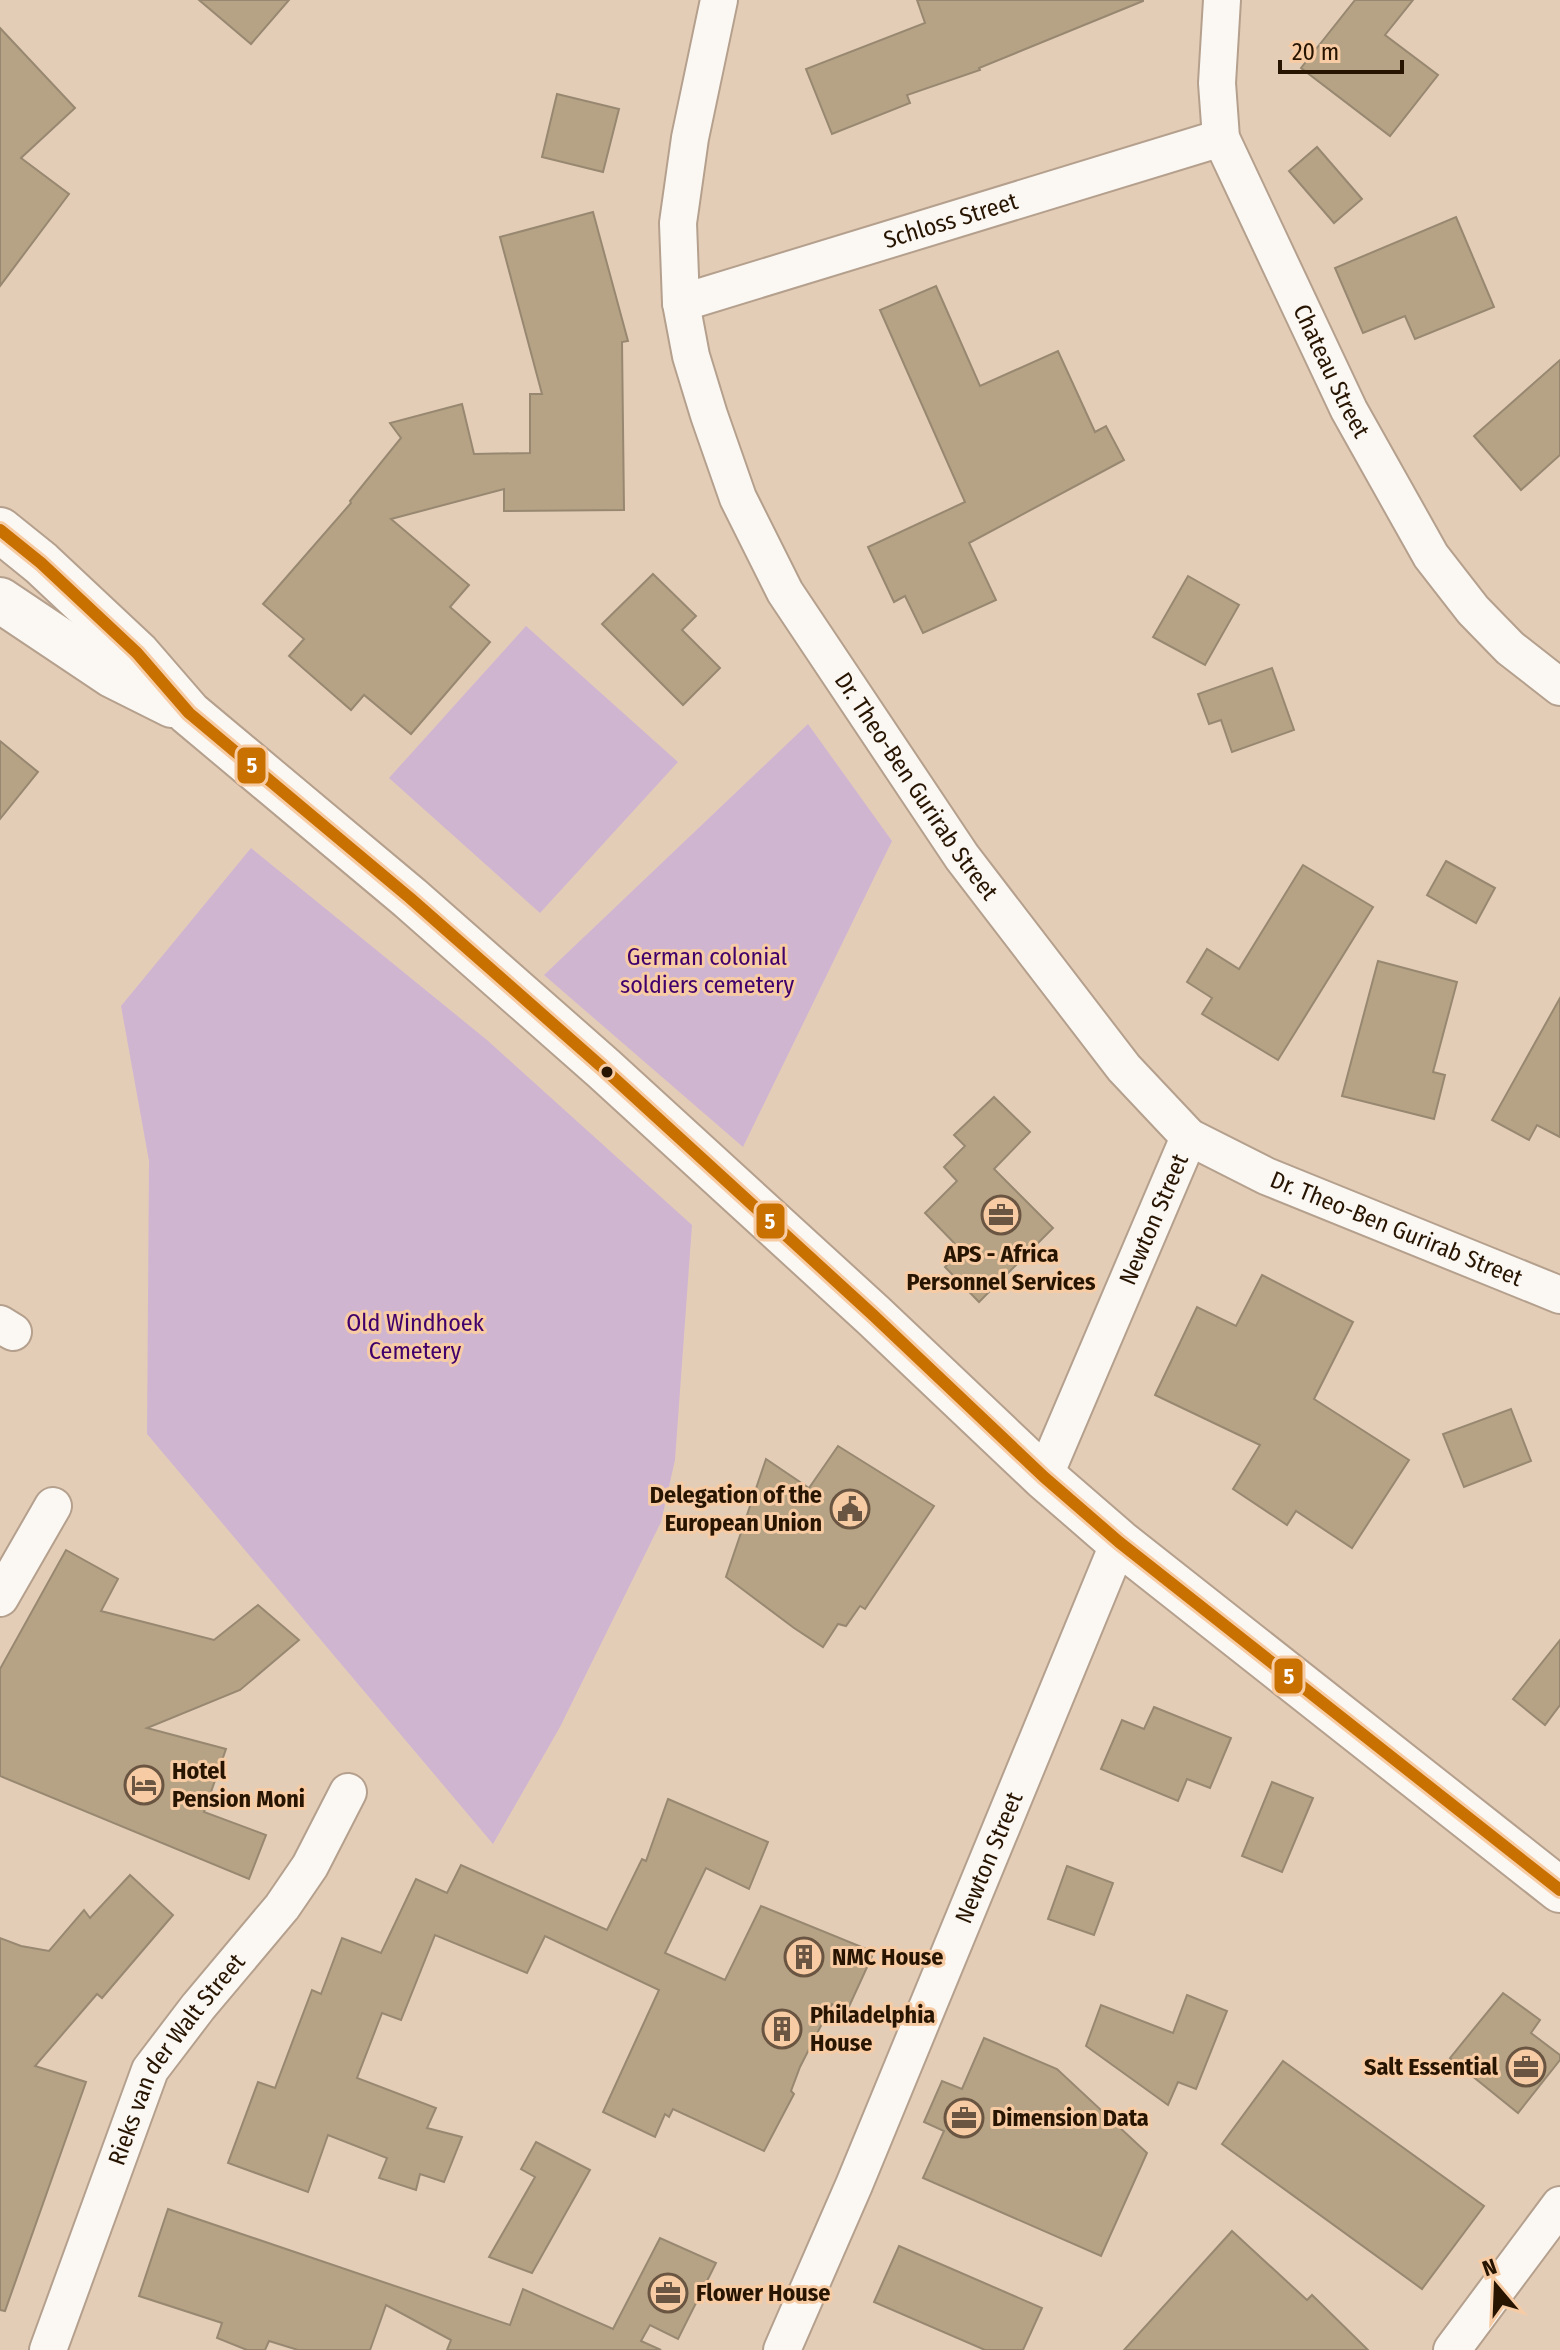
<svg xmlns="http://www.w3.org/2000/svg" width="1560" height="2350" font-family="'Fira Sans Condensed',sans-serif">
<style>
.green{fill:#d0b5d1}
.building{fill:#b6a385;stroke:#988871;stroke-width:2}
.lines{fill:none;stroke-linecap:round;stroke-linejoin:round}
.minor-casing{stroke:#b4a08d;stroke-width:40}
.secondary-casing{stroke:#b4a08d;stroke-width:48}
.minor{stroke:#fbf8f4;stroke-width:36}
.secondary{stroke:#fbf8f4;stroke-width:44}
.bus-1-casing{stroke:#f7cca4;stroke-width:18}
.bus-1{stroke:#c97100;stroke-width:12}
.bus-dot{fill:#271401;stroke:#f7cca4;stroke-width:3}
.labels{text-anchor:middle;dominant-baseline:central;stroke-width:6;stroke-linejoin:round;paint-order:stroke}
.street-label{font-size:24px;fill:#271401;stroke:#f7cca4}
.park-label{font-size:24px;fill:#40006b;stroke:#f7cca4}
.poi-label{font-size:24px;font-weight:bold;fill:#271401;stroke:#f7cca4;text-anchor:start}
.line-badge{stroke:#f7cca4;stroke-width:3}
.badge-label{font-size:22px;text-anchor:middle;font-weight:bold;fill:#fff}
</style>
<rect width="100%" height="100%" fill="#e4cdb7"/>
<!-- green -->
<g class="green">
<polygon points="526,626 678,762 540,913 389,778"/>
<polygon points="808,724 892,841 743,1147 544,975"/>
<polygon points="251,848 487,1040 692,1225 675,1460 661,1522 560,1727 493,1844 147,1434 149,1161 121,1006"/>
</g>
<!-- building -->
<g class="building">
<polygon points="199,0 289,0 251,44"/>
<polygon points="917,0 1143,0 1143,1 979,68 980,70 907,95 910,103 832,134 806,69 925,23"/>
<polygon points="1355,0 1413,0 1385,35 1438,75 1390,136 1301,68"/>
<polygon points="0,28 75,108 21,158 69,194 0,286"/>
<polygon points="557,94 619,109 603,172 542,157"/>
<polygon points="1317,147 1362,199 1334,223 1289,171"/>
<polygon points="593,212 628,341 622,342 624,510 504,511 504,489 391,519 469,585 450,607 490,642 411,734 364,695 351,710 289,656 304,639 263,604 351,503 350,501 401,438 390,423 462,404 474,454 530,453 530,394 542,394 500,237"/>
<polygon points="1456,217 1494,307 1415,339 1405,316 1363,333 1335,268"/>
<polygon points="936,286 980,386 1058,351 1095,432 1106,426 1124,460 969,543 996,600 923,633 905,596 894,602 868,547 965,502 880,310"/>
<polygon points="1560,360 1560,455 1521,490 1474,436"/>
<polygon points="653,574 696,616 682,630 720,668 683,705 602,624"/>
<polygon points="1188,576 1239,605 1205,665 1153,637"/>
<polygon points="1272,668 1294,730 1232,752 1221,720 1209,724 1198,694"/>
<polygon points="0,741 38,772 0,819"/>
<polygon points="1446,861 1495,888 1476,923 1427,895"/>
<polygon points="1303,865 1373,907 1278,1060 1202,1014 1212,998 1187,982 1207,949 1239,969"/>
<polygon points="1378,961 1457,982 1433,1072 1445,1075 1434,1119 1342,1096"/>
<polygon points="1560,998 1560,1137 1537,1125 1529,1140 1492,1120"/>
<polygon points="994,1097 1030,1132 994,1169 1053,1228 979,1302 945,1267 962,1251 925,1213 957,1181 944,1167 965,1146 954,1135"/>
<polygon points="1262,1275 1353,1322 1314,1399 1409,1460 1352,1548 1296,1511 1287,1525 1233,1489 1260,1445 1155,1395 1197,1307 1236,1326"/>
<polygon points="1511,1409 1531,1461 1464,1487 1443,1434"/>
<polygon points="838,1446 934,1506 865,1609 860,1606 846,1626 838,1624 823,1647 794,1628 726,1577 766,1459 809,1488"/>
<polygon points="66,1550 118,1579 101,1611 214,1640 258,1605 299,1640 240,1690 147,1728 226,1749 204,1812 266,1835 249,1879 0,1776 0,1669"/>
<polygon points="1560,1640 1560,1705 1545,1725 1513,1699"/>
<polygon points="1154,1707 1231,1738 1210,1788 1187,1779 1178,1801 1101,1769 1122,1720 1144,1729"/>
<polygon points="1272,1782 1313,1798 1282,1872 1242,1856"/>
<polygon points="668,1799 768,1842 749,1889 706,1868 665,1953 725,1980 761,1906 874,1952 847,2011 832,2004 800,2067 791,2091 794,2094 764,2151 673,2109 669,2117 665,2114 655,2137 603,2112 659,1990 545,1936 527,1973 435,1935 401,2020 382,2013 357,2078 436,2108 427,2128 462,2137 444,2182 420,2174 416,2190 379,2178 387,2158 328,2135 308,2192 228,2163 258,2082 275,2088 312,1990 321,1994 342,1938 381,1953 416,1879 447,1893 461,1865 607,1930 642,1859 646,1861"/>
<polygon points="1067,1866 1113,1883 1094,1935 1048,1919"/>
<polygon points="130,1875 173,1915 102,1998 97,1994 35,2066 86,2082 5,2311 0,2310 0,1938 21,1946 49,1951 84,1910 90,1918"/>
<polygon points="1503,1993 1540,2020 1531,2033 1560,2055 1560,2060 1518,2113 1450,2058"/>
<polygon points="1187,1995 1227,2011 1196,2089 1178,2082 1168,2105 1086,2046 1101,2005 1173,2033"/>
<polygon points="984,2038 1057,2069 1147,2153 1101,2256 923,2178 944,2131 924,2122 942,2081 962,2089"/>
<polygon points="1283,2061 1484,2206 1422,2289 1222,2144"/>
<polygon points="536,2142 590,2170 532,2273 489,2257 535,2177 521,2169"/>
<polygon points="168,2209 510,2325 523,2289 613,2329 660,2238 716,2263 678,2339 650,2325 641,2341 661,2350 447,2350 451,2340 386,2305 370,2350 298,2350 269,2341 265,2350 247,2350 217,2338 222,2323 139,2296"/>
<polygon points="1232,2231 1307,2300 1312,2295 1368,2350 1124,2350"/>
<polygon points="899,2246 1042,2308 1023,2350 985,2350 874,2302"/>
</g>
<g class="lines">
<defs>
<g id="minor">
<path id="s1" d="M 719,0 L 690,138 L 678,223 L 681,303 L 691,356 L 709,415 L 738,498 L 785,592 L 962,857 L 1124,1068 L 1189,1137 L 1266,1176 L 1560,1295"/>
<path id="s2" d="M 1222,0 L 1217,83 L 1221,138 L 1349,410 L 1431,556 L 1473,610 L 1510,648 L 1560,687"/>
<path id="s3" d="M 681,303 L 1221,138"/>
<polyline points="0,1324 13,1332"/>
<path id="s4" d="M 1044,1477 L 1189,1137"/>
<polyline points="0,1598 53,1506"/>
<path id="s5" d="M 48,2350 L 150,2070 L 198,2007 L 282,1907 L 310,1866 L 348,1792"/>
<path id="s6" d="M 782,2350 L 854,2185 L 1119,1542"/>
<polyline points="1452,2350 1560,2205"/>
</g>
<g id="secondary">
<polyline points="0,530 41,563 137,653 189,713 410,898 603,1068 873,1315 1044,1477 1119,1542 1560,1890"/>
<polyline points="0,600 112,675 172,705"/>
</g>
</defs>
<!-- minor casing -->
<use href="#minor" class="minor-casing"/>
<!-- secondary casing -->
<use href="#secondary" class="secondary-casing"/>
<!-- minor -->
<use href="#minor" class="minor"/>
<!-- secondary -->
<use href="#secondary" class="secondary"/>
<defs>
<polyline id="bus-1" points="0,530 41,563 137,653 189,713 410,898 603,1068 873,1315 1044,1477 1119,1542 1560,1890"/>
</defs>
<!-- bus-1 casing -->
<use href="#bus-1" class="bus-1-casing"/>
<!-- bus-1 -->
<use href="#bus-1" class="bus-1"/>
</g>
<!-- icons -->
<defs>
<symbol id="office-ring" viewBox="-11 -11 22 22"><circle r="9.5" fill="#f7cca4" stroke="#695541" stroke-width="1.5"/><path d="M-6-3h4V-5.5h4V-3h4V5H-6ZM-1-4.5V-3h2v-1.5ZM-6 0V1H6V0Z" fill="#695541"/></symbol>
<symbol id="civic-ring" viewBox="-11 -11 22 22"><circle r="9.5" fill="#f7cca4" stroke="#695541" stroke-width="1.5"/><path d="M-.6-6.5H3V-4.5H.6V-3L4-1V1h2V6H-6V1h2V-1L-.6-3ZM-1.2 2.5V6h2.4V2.5Z" fill="#695541"/></symbol>
<symbol id="hotel-ring" viewBox="-11 -11 22 22"><circle r="9.5" fill="#f7cca4" stroke="#695541" stroke-width="1.5"/><path d="M-6-4.5h1.5V1H6V5H4.5V3h-9V5H-6ZM-4 0a1.8 1.8 0 1 1 3.6 0ZM.5 0V-2.5h3Q6-2.5 6 0Z" fill="#695541"/></symbol>
<symbol id="building-ring" viewBox="-11 -11 22 22"><circle r="9.5" fill="#f7cca4" stroke="#695541" stroke-width="1.5"/><path d="M-4-6H4V6H1V3H-1V6H-4ZM-2.5-4.3h1.7v1.8h-1.7ZM.8-4.3h1.7v1.8H.8ZM-2.5-1h1.7V.8h-1.7ZM.8-1h1.7V.8H.8Z" fill="#695541"/></symbol>
</defs>
<g fill-rule="evenodd">
<use href="#office-ring" x="979" y="1193" width="44" height="44"/>
<use href="#civic-ring" x="828" y="1487" width="44" height="44"/>
<use href="#hotel-ring" x="122" y="1763" width="44" height="44"/>
<use href="#building-ring" x="782" y="1935" width="44" height="44"/>
<use href="#building-ring" x="760" y="2007" width="44" height="44"/>
<use href="#office-ring" x="1504" y="2045" width="44" height="44"/>
<use href="#office-ring" x="942" y="2096" width="44" height="44"/>
<use href="#office-ring" x="646" y="2271" width="44" height="44"/>
</g>
<!-- markers -->
<circle class="bus-dot" cx="607" cy="1072" r="7"/>
<g class="labels">
<!-- street labels -->
<g class="street-label">
<text stroke="none"><textPath href="#s3" startOffset="282">Schloss Street</textPath></text>
<text stroke="none"><textPath href="#s2" startOffset="396">Chateau Street</textPath></text>
<text stroke="none"><textPath href="#s1" startOffset="850">Dr. Theo-Ben Gurirab Street</textPath></text>
<text stroke="none"><textPath href="#s4" startOffset="280">Newton Street</textPath></text>
<text stroke="none"><textPath href="#s1" startOffset="1522">Dr. Theo-Ben Gurirab Street</textPath></text>
<text stroke="none"><textPath href="#s6" startOffset="534">Newton Street</textPath></text>
<text stroke="none"><textPath href="#s5" startOffset="320">Rieks van der Walt Street</textPath></text>
</g>
<!-- park labels -->
<g class="park-label">
<text x="707" y="957">German colonial<tspan x="707" dy="28">soldiers cemetery</tspan></text>
<text x="415" y="1323">Old Windhoek<tspan x="415" dy="28">Cemetery</tspan></text>
</g>
<!-- poi labels -->
<g class="poi-label">
<text x="1001" y="1254" text-anchor="middle">APS - Africa<tspan x="1001" dy="28">Personnel Services</tspan></text>
<text x="822" y="1495" text-anchor="end">Delegation of the<tspan x="822" dy="28">European Union</tspan></text>
<text x="172" y="1771">Hotel<tspan x="172" dy="28">Pension Moni</tspan></text>
<text x="832" y="1957">NMC House</text>
<text x="810" y="2015">Philadelphia<tspan x="810" dy="28">House</tspan></text>
<text x="1498" y="2067" text-anchor="end">Salt Essential</text>
<text x="992" y="2118">Dimension Data</text>
<text x="696" y="2293">Flower House</text>
</g>
</g>
<g class="line-badge">
<rect x="236" y="746" width="31" height="39" rx="8" fill="#c97100"/>
<rect x="755" y="1202" width="31" height="38" rx="8" fill="#c97100"/>
<rect x="1273" y="1657" width="31" height="38" rx="8" fill="#c97100"/>
</g>
<g class="badge-label">
<text x="252" y="773">5</text>
<text x="770" y="1229">5</text>
<text x="1289" y="1684">5</text>
</g>
<!-- north arrow -->
<g transform="translate(1496 2286) rotate(341)" stroke="#f7cca4" stroke-width="6" paint-order="stroke">
<path d="M0-6L14 30L0 20L-14 30Z" fill="#271401"/>
<text y="-12" font-size="22" font-weight="bold" text-anchor="middle" fill="#271401">N</text>
</g>
<!-- scale -->
<path d="M1280 60v12h122v-12" fill="none" stroke="#271401" stroke-width="4"/>
<text x="1292" y="60" font-size="24" fill="#271401" stroke="#f7cca4" stroke-width="6" paint-order="stroke">20 m</text>
</svg>
